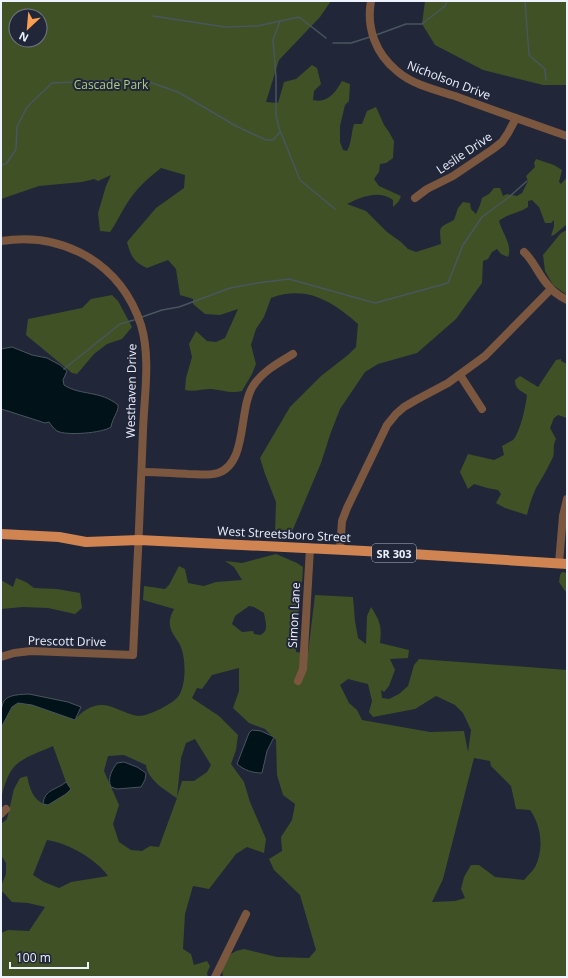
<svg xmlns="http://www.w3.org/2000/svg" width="568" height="978" font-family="'Open Sans',sans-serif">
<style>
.green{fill:#405126;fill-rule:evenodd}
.water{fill:#011319;stroke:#48565e}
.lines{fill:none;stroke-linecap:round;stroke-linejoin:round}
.stream{stroke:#48565e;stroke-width:1.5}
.minor{stroke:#7b573f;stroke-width:8}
.major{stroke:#cf8452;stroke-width:10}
.labels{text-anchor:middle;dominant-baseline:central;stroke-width:4;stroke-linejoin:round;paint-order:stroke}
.shield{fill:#212639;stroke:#b0b5c4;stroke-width:1}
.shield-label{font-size:11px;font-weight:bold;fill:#eef2ff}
.street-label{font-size:12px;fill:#eef2ff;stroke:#212639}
.park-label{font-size:12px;fill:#afcd83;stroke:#212639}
</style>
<rect width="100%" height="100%" fill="#212639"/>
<!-- green -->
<g class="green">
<path d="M 1,1 L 331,1 L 320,17 L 279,60 L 266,102 L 278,103 L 284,82 L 296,79 L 312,65 L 317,68 L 321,84 L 314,91 L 313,100 C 327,104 336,92 342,81 L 350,84 L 349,101 L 345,105 L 340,126 L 340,142 L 343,150 L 347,151 C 352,142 351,133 354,124 L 362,124 L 367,111 L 376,107 L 384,125 L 389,132 L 394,141 L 393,158 L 386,163 L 380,164 L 379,172 L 374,179 L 379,186 L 401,196 L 399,201 L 393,207 L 393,200 C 378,189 360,198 347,204 L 366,211 L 387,232 L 401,242 L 408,249 L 416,252 L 441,244 C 439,225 439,228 454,220 L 458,208 L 463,202 L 470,203 L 471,209 L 476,214 L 480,205 L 482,198 L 489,194 L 494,188 L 500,188 L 503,196 L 507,194 L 517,196 L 522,193 L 528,181 L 526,176 L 535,167 L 534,163 L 536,159 L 554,165 L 562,170 L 559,182 L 561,184 L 567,177 L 567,224 L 554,235 L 551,236 L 554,226 L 554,220 L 551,223 L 545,223 L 539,207 L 532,200 L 528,201 L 528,207 C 519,213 507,214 499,221 C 502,233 513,245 508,257 L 501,254 L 497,249 L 492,252 L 488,259 L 483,261 L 482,283 L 456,319 L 417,353 L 378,364 L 365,372 L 340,409 L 331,432 L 321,463 L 291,534 L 275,534 L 276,502 L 265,474 L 260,458 L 290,407 L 321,376 L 348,355 L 356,347 L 358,324 C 332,301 306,285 271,298 L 264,317 L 256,329 L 251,345 L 256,364 L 252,374 L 242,391 C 231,394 222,390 211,389 C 202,389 194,392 185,390 L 186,378 L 192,357 L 189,344 L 196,331 L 207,341 L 216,342 L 225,338 L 238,309 L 220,315 L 205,314 L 193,304 L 193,299 L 180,295 L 176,269 L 168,260 L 147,268 C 134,262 131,257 127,242 L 156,208 L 184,188 L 185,175 L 161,168 C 147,179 135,190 126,205 C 120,214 116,224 110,232 L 100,231 L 98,213 L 106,186 L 111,175 L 98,181 L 94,179 L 82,182 L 39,186 L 1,199 ZM 16,16 L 40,16 L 40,40 L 16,40 Z"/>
<polygon points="425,1 567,1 567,85 543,85 483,70 435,45 422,24"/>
<polygon points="567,230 567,295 553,285 545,271 543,255 561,233"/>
<polygon points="112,295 118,301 132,327 122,339 107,344 94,354 77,374 72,373 26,335 28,319 82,308 91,299"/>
<path d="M 561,359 L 561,361 L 567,364 L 567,418 L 558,415 L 554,418 L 550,428 L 556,439 C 552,447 555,451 553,457 C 548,468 542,478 536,488 C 532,497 529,506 527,515 L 505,508 L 496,503 L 501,494 L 498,490 L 487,488 L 474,484 L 468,489 L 460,472 L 468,454 L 494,460 L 504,455 L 502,446 C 505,444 510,442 513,440 C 520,433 526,405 527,395 C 520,390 515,389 515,380 L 520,376 L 538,387 L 556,360 Z"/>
<path d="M 276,554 L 297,563 L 303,567 C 302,596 296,624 296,652 L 308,653 L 315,595 L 353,597 L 355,621 L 358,638 L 366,644 L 367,616 L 371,607 C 380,621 382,626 380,643 L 409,650 L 408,658 L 390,659 L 395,670 L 389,686 L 384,692 L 381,690 L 382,698 L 389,699 L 399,694 L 408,686 L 414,665 L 419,659 L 567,670 L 567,977 L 223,977 L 222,969 L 231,954 L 236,951 L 244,949 L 277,957 L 309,958 L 316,950 L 300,895 L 274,870 L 269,859 L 282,851 L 281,837 L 292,820 L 295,804 L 283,795 L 277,775 L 276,740 L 265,729 L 249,723 L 233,708 L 239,691 L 239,668 L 212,675 L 202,689 L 197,688 L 192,698 L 219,716 L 238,735 L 236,750 L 231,764 L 244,782 L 250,802 L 266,839 L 264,853 L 247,847 L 236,854 L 209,889 L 193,886 L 185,914 L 183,949 L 191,954 L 194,965 L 207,961 L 210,966 L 207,973 L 208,977 L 1,977 L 1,933 L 8,930 L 29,931 L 45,907 L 28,903 L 12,902 L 1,890 L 1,886 L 6,874 L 6,863 L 1,855 L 1,824 L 7,819 L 14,789 L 20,778 L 27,776 C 30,789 33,801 47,805 L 66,794 L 68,784 L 66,782 L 53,746 C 19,761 10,760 1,799 L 1,728 L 12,707 L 18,703 L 32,705 L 75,720 C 82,710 96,702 109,706 C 119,709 129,715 139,716 C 148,716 170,705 177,698 C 187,687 186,657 180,645 C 177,639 171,633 170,626 C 169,619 171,615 174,609 L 143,600 L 144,586 L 165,589 L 169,585 L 179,566 L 185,569 L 188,583 L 204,586 L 216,582 L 242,580 L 234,567 L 225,561 L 242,563 ZM 249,606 L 254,607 L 264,613 C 265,621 270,631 260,635 L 254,634 L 253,631 L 242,632 L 232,624 L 235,616 ZM 348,679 L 368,684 L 372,701 L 369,712 L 373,717 L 415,709 L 436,696 L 455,705 L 463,713 L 471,730 L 468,752 L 464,731 L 430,732 L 362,720 L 357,710 L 349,703 L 340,685 ZM 195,739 L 211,765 L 207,772 L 194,781 L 182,781 L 177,797 L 181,758 L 186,743 ZM 124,755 L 146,765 C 147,779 166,791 177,798 L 159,847 L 150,846 L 142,851 L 131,850 L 119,842 L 113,824 L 119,805 L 104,771 L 108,756 ZM 474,758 L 490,761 L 491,766 L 511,786 L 516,809 L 530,810 C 541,825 544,848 536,865 C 534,870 528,875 524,880 L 495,877 L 479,865 L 471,865 L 464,877 L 461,889 L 465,898 L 455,901 L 432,902 L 443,879 ZM 47,840 C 68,843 96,859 108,876 L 71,882 L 59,888 L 44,882 L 33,875 Z"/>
<polygon points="562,572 567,573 567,592 565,591 559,582 560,575"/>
<polygon points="16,578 26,582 34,588 57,589 80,593 82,608 75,614 48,608 23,607 1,609 1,580 13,587"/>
</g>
<!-- water -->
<g class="water">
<path d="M 12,347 L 32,355 L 47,358 L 60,365 L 67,371 L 63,380 L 64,385 C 81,396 100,390 118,405 C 119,411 112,419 111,427 C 103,433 66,436 57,431 C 54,429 51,425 49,422 L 45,423 L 11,412 L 1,409 L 1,349 Z"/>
<path d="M 29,694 L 68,702 L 81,707 L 75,720 L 32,705 L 18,703 L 12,707 L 1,728 C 1,700 0,695 29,694 Z"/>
<path d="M 252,730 L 261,731 L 274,737 L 267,751 L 262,773 C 252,773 244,770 237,764 L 249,733 Z"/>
<path d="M 124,762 L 137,767 L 146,773 L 145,780 L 141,787 L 117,789 L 111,787 C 107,778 112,770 117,763 Z"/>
<path d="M 66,782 L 71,789 L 66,794 L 48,805 L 43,804 C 44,789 57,790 66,782 Z"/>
</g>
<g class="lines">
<!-- stream -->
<g class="stream">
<polyline points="525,1 529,55 545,69 546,80"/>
<polyline points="153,16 225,27 257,26 299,17 326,38"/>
<polyline points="280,21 273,40 276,77 276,115 279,128 300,180 335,209"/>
<polyline points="376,35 406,24 422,24 445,6 447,1"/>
<polyline points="333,43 351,43 370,37"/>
<polyline points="1,166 7,163 16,149 17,127 27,107 52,83 118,80 149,82 178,92 236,126 266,140 273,140 280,132"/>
<polyline points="142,317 162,310 179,307 230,288 257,283 289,279 375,303 448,283 463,245 482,217 509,197 527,181"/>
<polyline points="64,369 120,324 134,320"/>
</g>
<!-- minor -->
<g class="minor">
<path d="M 371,1 C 366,28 376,54 397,71 C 413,85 436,90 455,96 C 492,110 530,123 567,136"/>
<polyline points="415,198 427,189 453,176 493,149 502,142 508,133 516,118"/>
<path d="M 1,241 C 64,231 121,264 141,325 C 151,358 144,397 143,431 C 140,506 137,580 133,655 L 31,651 L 14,653 L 1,657"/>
<path d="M 524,252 C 534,261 538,274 547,284 C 552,291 559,296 567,300"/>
<polyline points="460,375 482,409"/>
<path d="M 142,472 C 157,472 172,473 188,474 C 197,474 209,476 218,473 C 248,463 238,410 253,386 C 263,371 278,363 293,354"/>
<polyline points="340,550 342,521 347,508 387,425 396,414 404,407 416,400 448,383 485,356 551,289"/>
<polyline points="559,563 563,516 567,499"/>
<polyline points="298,681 303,669 310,548"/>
<polyline points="1,814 6,809"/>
<polyline points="215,977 246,914"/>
</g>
<!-- major -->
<polyline class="major" points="1,534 59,537 86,542 139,540 365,551 567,564"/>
</g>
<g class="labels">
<!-- shield labels -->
<rect class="shield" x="372" y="544" width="44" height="18" rx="3"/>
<g class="shield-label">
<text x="394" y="553">SR 303</text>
</g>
<!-- street labels -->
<g class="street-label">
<text transform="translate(449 80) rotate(21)">Nicholson Drive</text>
<text transform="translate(464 153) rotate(-34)">Leslie Drive</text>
<text transform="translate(131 391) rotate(-89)">Westhaven Drive</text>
<text transform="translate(284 534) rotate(3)">West Streetsboro Street</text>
<text transform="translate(294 615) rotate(-87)">Simon Lane</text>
<text transform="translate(67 641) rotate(1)">Prescott Drive</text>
</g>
<!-- park labels -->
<g class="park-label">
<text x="111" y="84">Cascade Park</text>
</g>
</g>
<!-- border -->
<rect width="568" height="978" fill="none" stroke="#eef2ff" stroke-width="4"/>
<!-- north arrow -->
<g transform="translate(28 28) rotate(206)"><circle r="19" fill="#212639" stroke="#737888"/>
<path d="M0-3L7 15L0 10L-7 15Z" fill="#fb9e52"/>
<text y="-6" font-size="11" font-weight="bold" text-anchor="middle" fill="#eef2ff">N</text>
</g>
<!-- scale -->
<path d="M10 962v6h78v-6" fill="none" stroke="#eef2ff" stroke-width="2"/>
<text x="16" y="962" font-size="12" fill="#eef2ff" stroke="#212639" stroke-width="3" paint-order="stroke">100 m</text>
</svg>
